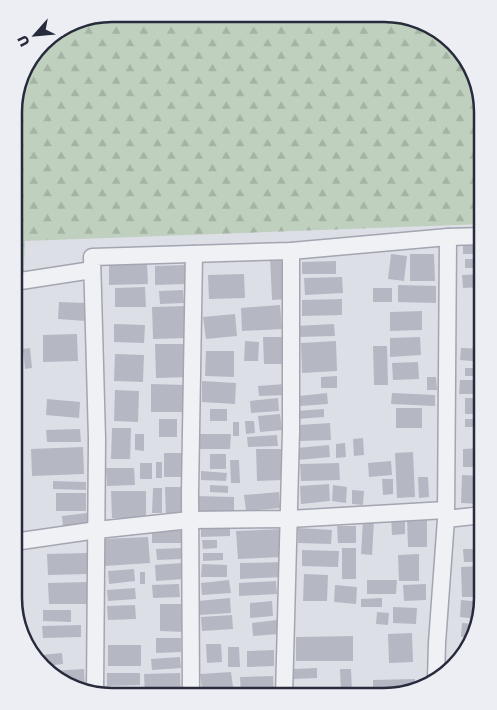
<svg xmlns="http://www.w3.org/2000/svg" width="497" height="710" font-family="'Golos Text',sans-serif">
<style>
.forest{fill:url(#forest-firs)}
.building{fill:#b5b8c3}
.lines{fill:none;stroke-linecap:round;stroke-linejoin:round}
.minor-casing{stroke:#a3a5b0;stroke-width:19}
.minor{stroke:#f0f1f5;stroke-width:16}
.rim{fill:none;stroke:#272b3c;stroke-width:2.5}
</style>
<defs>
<pattern id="forest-firs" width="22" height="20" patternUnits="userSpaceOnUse" patternTransform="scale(1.25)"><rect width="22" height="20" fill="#c0d0bf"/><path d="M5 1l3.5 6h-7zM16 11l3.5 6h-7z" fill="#a5b3a5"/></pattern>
</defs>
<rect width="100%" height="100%" fill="#dddfe7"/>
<!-- forest -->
<polygon class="forest" points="397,15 444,34 473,69 483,113 483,224 25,241 20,365 17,613 14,597 15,100 27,64 48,38 81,19"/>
<!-- building -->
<g class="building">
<polygon points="463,239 483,240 483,254 463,254"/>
<polygon points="391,254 407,256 404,281 388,279"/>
<polygon points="410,254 434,254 435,281 410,281"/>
<polygon points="270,256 286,256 288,299 272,300"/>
<rect x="465" y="259" width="12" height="9"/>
<polygon points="336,261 336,274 302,274 302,262"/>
<polygon points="147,264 148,284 109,285 109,265"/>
<polygon points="185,265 186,284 155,285 155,266"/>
<polygon points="244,274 245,298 209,299 208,275"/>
<polygon points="483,274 483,287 463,288 462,275"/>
<polygon points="342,277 343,293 305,295 304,278"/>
<polygon points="398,285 436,286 436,303 398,302"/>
<polygon points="145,287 146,307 115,307 115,288"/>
<rect x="373" y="288" width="19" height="14"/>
<polygon points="183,290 184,303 160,304 159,291"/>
<polygon points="342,299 342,315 302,316 302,300"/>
<polygon points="59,302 87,303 86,321 58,319"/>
<polygon points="280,305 282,329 242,331 241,308"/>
<polygon points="184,306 185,338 153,339 152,307"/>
<polygon points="422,311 422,330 390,331 390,312"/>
<polygon points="235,314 237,336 206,339 203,317"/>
<polygon points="114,324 145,325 144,343 114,342"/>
<polygon points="334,324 335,336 297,337 296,326"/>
<polygon points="77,334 78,361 43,362 43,335"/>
<polygon points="263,337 282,337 283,364 264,364"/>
<polygon points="420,337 421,355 390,357 390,338"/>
<polygon points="245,341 259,342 258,361 244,361"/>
<polygon points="336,341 337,371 302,373 301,343"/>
<polygon points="155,344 188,344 189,377 156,378"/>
<polygon points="373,346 387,346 388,385 374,385"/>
<polygon points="30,348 32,368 25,369 23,349"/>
<polygon points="461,348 483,349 483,362 460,360"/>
<polygon points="206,351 234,351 234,377 205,376"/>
<polygon points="115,354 144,355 143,382 114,381"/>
<polygon points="418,362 419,379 393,380 392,363"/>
<rect x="465" y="368" width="18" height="8"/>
<polygon points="337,376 337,388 321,388 321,377"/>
<polygon points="427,377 436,377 437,390 427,390"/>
<polygon points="460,380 483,380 483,394 459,394"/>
<polygon points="202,381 236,383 235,404 202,402"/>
<polygon points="151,384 186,385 186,412 151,412"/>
<polygon points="285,384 286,395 259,396 258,386"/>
<polygon points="115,390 139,391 138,422 114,421"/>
<polygon points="327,393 328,404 300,406 299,396"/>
<polygon points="392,393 435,395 435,406 391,404"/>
<polygon points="278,398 279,411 251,413 250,401"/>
<rect x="465" y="398" width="18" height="16"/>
<polygon points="47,399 80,402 79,418 46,415"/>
<rect x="396" y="408" width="26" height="20"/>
<rect x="210" y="409" width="17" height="12"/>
<polygon points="324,409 324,417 297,419 296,411"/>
<polygon points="280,414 282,430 260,432 258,416"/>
<rect x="159" y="419" width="18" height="18"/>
<rect x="465" y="419" width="18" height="8"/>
<polygon points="245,421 254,421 255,433 246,434"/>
<rect x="233" y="422" width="6" height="14"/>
<polygon points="330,423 331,440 300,441 299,425"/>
<polygon points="112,428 131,428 130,459 111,459"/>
<polygon points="80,429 81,442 47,442 46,430"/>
<polygon points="135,434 144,434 144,451 135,450"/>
<polygon points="200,434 231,434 230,449 200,449"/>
<polygon points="277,435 278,446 248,447 247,437"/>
<polygon points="363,438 364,455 354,456 353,439"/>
<polygon points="345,443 346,457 336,458 336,444"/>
<polygon points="329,445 330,457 298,460 297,448"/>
<polygon points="83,447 84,474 32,476 31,449"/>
<polygon points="483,448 483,467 463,467 463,449"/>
<polygon points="256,449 281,449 282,480 257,481"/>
<polygon points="413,452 415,497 397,498 395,453"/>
<rect x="164" y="453" width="21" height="24"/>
<rect x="210" y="454" width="16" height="15"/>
<polygon points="230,460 239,460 240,483 231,483"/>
<polygon points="391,461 392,475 369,477 368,463"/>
<rect x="156" y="462" width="6" height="16"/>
<rect x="140" y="463" width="12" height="16"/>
<polygon points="339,463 340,480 301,481 300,464"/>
<polygon points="106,468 134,468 135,485 107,486"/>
<polygon points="201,471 227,473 226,481 201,480"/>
<polygon points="462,475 482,476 481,504 461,503"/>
<polygon points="418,477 428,477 429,497 419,498"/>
<polygon points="382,479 393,479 393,494 383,495"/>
<polygon points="53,481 86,482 86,490 53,489"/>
<polygon points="329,484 330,501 301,504 300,486"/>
<polygon points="210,485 228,486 228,493 210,492"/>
<polygon points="333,485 347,487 346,503 332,501"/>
<polygon points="165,487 182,487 183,518 166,519"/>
<polygon points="153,488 162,488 162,513 152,513"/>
<polygon points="352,490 364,491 363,505 352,504"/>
<polygon points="111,491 146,491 146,518 112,518"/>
<polygon points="279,492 280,508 246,511 244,495"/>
<rect x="56" y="493" width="30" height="18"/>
<polygon points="196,496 234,497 234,512 196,511"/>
<polygon points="87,513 88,523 63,526 62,516"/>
<polygon points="391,515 405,515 405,534 392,535"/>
<polygon points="407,519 427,519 427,547 408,547"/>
<polygon points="363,521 374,522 372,555 361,554"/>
<polygon points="230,524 230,536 201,537 201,525"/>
<polygon points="337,526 356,526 356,543 338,543"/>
<polygon points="298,528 332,530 331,544 298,543"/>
<polygon points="282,529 283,557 238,559 236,531"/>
<rect x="152" y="531" width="30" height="12"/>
<polygon points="148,537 150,563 105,566 103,539"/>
<polygon points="202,540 217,540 217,548 203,549"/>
<polygon points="182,548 182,559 157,560 156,549"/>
<rect x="342" y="548" width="14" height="31"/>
<polygon points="463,549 483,549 483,562 464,562"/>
<polygon points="302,550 339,551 338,567 302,566"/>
<polygon points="87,553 88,574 48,575 47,554"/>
<polygon points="203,553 223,553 223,560 203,561"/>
<polygon points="419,554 419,581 399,581 398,555"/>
<polygon points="283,562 283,577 240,579 240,563"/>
<polygon points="182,563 183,579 156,581 155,565"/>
<polygon points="202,564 227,565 227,577 201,577"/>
<polygon points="483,566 483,597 462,597 461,567"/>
<polygon points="134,569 135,581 109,584 108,571"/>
<rect x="140" y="572" width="5" height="12"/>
<polygon points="304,574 328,575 327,601 303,601"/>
<polygon points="229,580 231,593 202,595 201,583"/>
<polygon points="367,580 397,580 396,594 367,594"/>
<polygon points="276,581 277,594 239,596 239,583"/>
<polygon points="89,582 89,604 49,604 48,583"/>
<polygon points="179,584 180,597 153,598 152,585"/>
<polygon points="426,584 426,600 404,601 403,585"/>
<polygon points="335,585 357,587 356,604 334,602"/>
<polygon points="135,588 136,599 108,601 107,590"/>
<polygon points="230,598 231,613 199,615 198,601"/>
<polygon points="382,598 382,607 361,607 361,599"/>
<polygon points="461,600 482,602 481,609 478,619 460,617"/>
<polygon points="272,601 273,616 250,618 250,603"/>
<polygon points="160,604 185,604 185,632 160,631"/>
<polygon points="135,605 136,619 108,620 107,606"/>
<polygon points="393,607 417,608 416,624 393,623"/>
<polygon points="43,610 71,610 71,622 43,621"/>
<polygon points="377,612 389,613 388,625 376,624"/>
<polygon points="232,615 233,629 202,631 201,617"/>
<polygon points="277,620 278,634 253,636 252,623"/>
<polygon points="462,623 476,624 472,637 461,637"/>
<polygon points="81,625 81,637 43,638 42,626"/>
<polygon points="412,633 413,662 389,663 388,634"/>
<polygon points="353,636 353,661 296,661 296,637"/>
<polygon points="156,638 181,638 181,652 156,653"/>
<polygon points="206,644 221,644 222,662 207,663"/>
<rect x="108" y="645" width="33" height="21"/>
<polygon points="228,647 239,647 240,667 228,667"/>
<polygon points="274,650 274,666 247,667 247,651"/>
<polygon points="62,653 63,664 45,666 42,662 41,655"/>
<polygon points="180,657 181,668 152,670 151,659"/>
<polygon points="317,668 317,678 292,679 291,669"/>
<polygon points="84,669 85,689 53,676 49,671"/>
<polygon points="340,669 351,669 352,693 341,693"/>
<polygon points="231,672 233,687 202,689 200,674"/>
<polygon points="107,673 140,673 140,685 107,686"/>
<polygon points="180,673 181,696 145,696 144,674"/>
<polygon points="273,676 274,696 241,696 240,677"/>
<polygon points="415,679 415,689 384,696 373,696 373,680"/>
<polygon points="133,689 134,696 106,695 106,690"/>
<rect x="214" y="690" width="20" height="6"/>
</g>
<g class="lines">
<defs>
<g id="minor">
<polyline points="14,282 92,270"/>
<polyline points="446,519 483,515"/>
<polyline points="14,542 97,530 190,520 289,519 446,510"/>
<polyline points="436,679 437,643 446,519 448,237"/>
<polyline points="95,693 97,439 92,257 291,251 448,237 483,236"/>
<polyline points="191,696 190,492 194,254"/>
<polyline points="284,696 291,431 291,251"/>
</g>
</defs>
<!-- minor casing -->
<use href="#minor" class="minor-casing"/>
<!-- minor -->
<use href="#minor" class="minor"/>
</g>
<!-- crop -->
<path d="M0 0H497V710H0ZM112 22H384A90 90 0 0 1 474 112V598A90 90 0 0 1 384 688H112A90 90 0 0 1 22 598V112A90 90 0 0 1 112 22Z" fill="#edeef4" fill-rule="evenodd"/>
<path class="rim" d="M112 22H384A90 90 0 0 1 474 112V598A90 90 0 0 1 384 688H112A90 90 0 0 1 22 598V112A90 90 0 0 1 112 22Z"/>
<!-- north arrow -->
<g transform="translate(35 35) rotate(243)" stroke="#edeef4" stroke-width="4" paint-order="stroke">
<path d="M0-4L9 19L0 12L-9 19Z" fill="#272b3c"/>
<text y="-8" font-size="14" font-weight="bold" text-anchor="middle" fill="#272b3c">U</text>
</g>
</svg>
